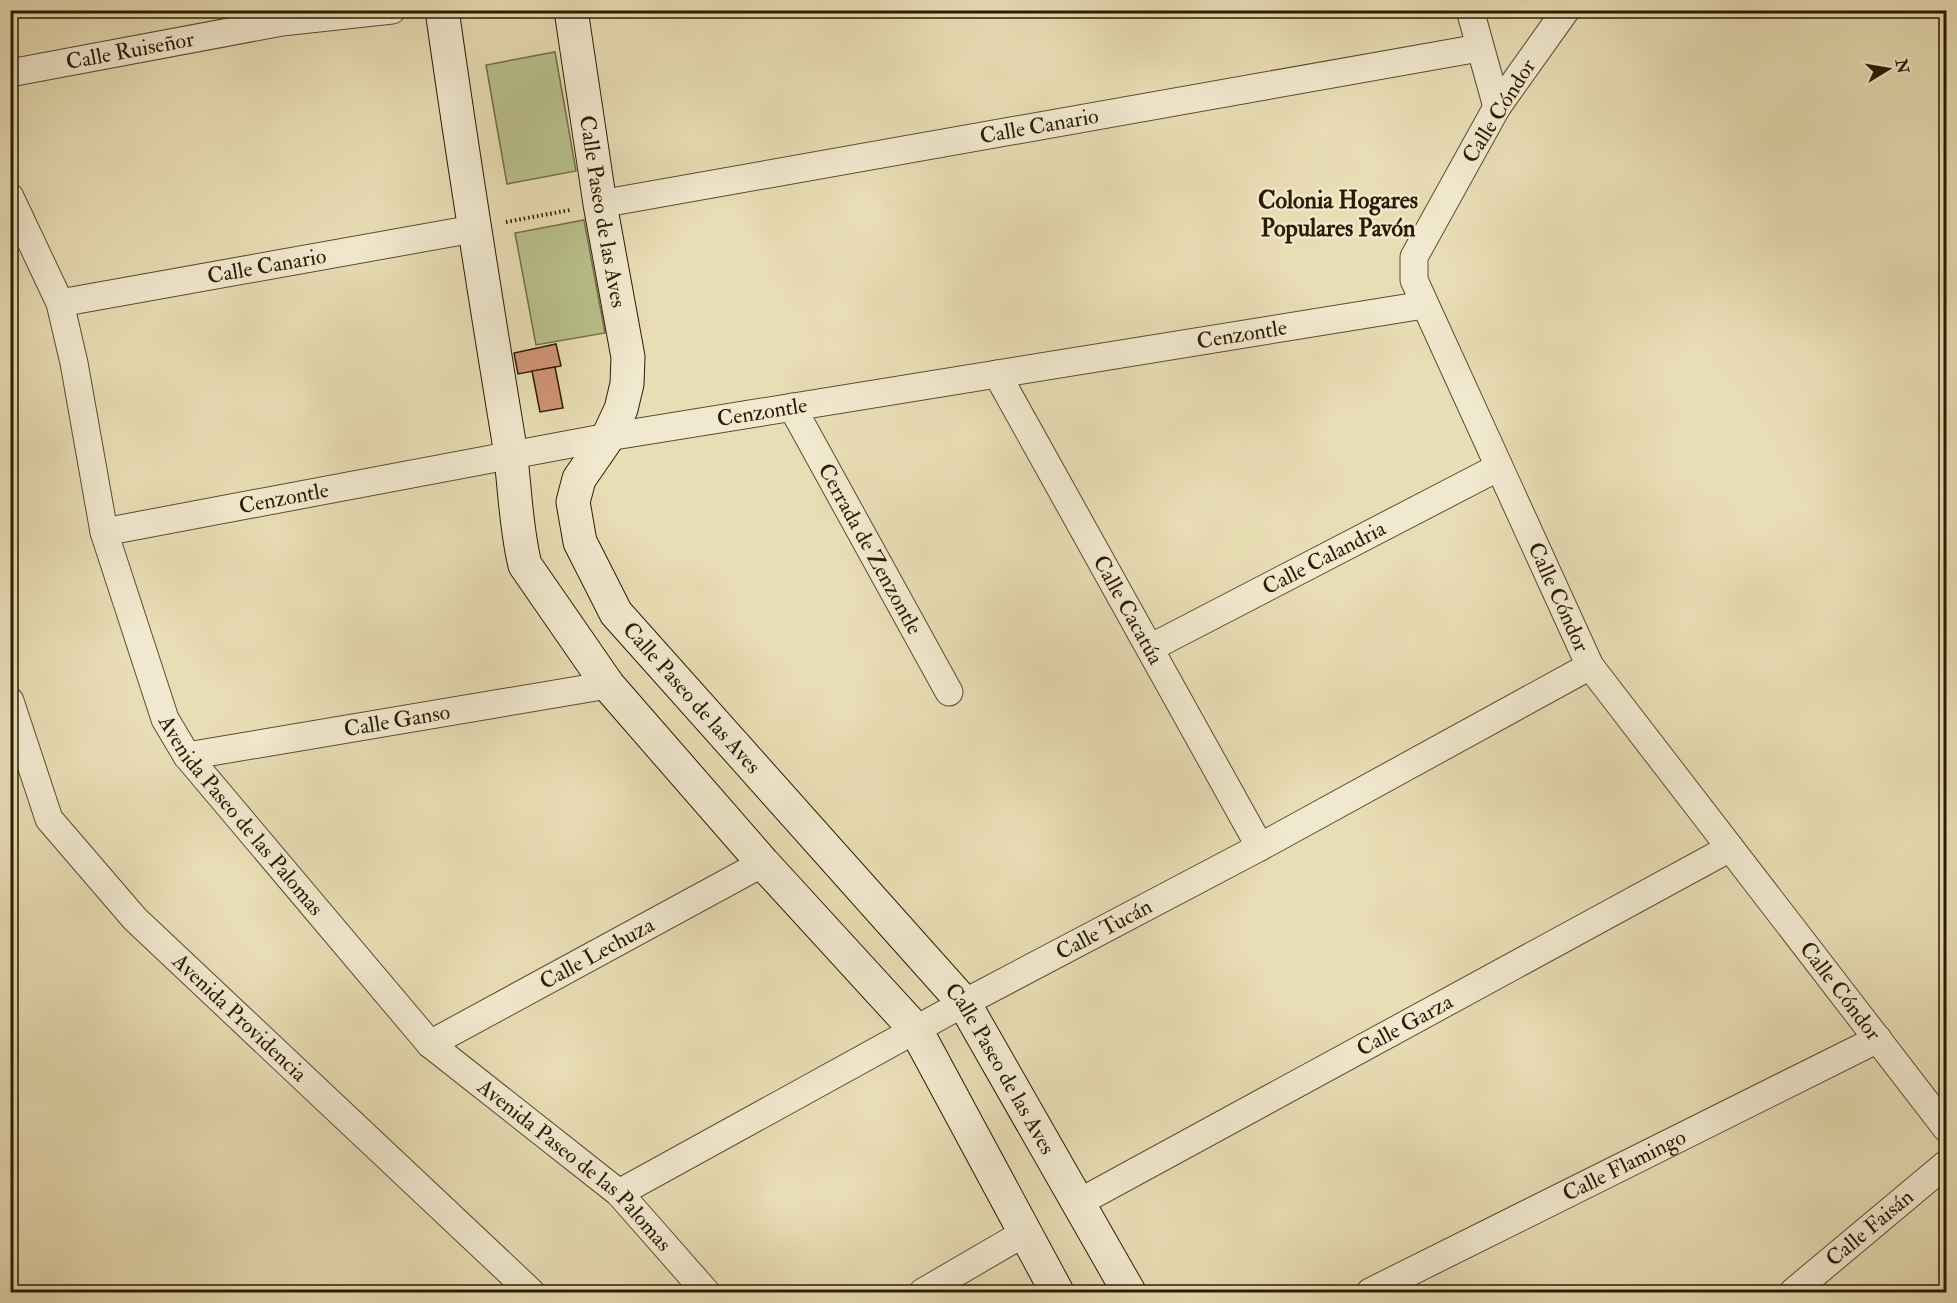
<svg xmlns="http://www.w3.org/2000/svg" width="1957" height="1303" font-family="'IM FELL Double Pica',serif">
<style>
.green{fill:#b9c08b;stroke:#726e47;stroke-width:1.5}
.building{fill:#d09577;stroke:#2c1b03;stroke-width:1.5}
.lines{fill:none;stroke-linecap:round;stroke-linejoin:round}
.street-casing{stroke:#5b4c30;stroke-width:29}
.secondary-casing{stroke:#2c1b03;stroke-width:35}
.path{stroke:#2c1b03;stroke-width:4;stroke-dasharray:1.5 3;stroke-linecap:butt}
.street{stroke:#f1e9cf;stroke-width:27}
.secondary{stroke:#f1e9cf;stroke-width:33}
.labels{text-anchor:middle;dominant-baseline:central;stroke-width:5;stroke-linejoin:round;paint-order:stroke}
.street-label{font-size:22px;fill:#2c1b03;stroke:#f1e9cf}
.neighbourhood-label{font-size:24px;font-weight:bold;fill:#2c1b03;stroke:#f1e9cf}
</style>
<rect width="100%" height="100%" fill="#e9ddb5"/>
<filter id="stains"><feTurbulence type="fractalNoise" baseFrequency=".00333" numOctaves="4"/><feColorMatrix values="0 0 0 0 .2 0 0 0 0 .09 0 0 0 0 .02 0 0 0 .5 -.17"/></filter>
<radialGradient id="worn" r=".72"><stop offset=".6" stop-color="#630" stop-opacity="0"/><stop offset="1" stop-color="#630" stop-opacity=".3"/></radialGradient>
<!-- green -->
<g class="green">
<polygon points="555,52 576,171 507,184 486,65"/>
<polygon points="584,220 605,333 536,345 515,233"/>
</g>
<!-- building -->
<g class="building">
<polygon points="556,344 561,366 518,374 514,353"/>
<polygon points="555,367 563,408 540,412 532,371"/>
</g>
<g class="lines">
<defs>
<g id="street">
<polyline points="1470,10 1497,107"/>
<path id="s1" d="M 1566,10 L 1497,107 L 1414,257 L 1414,280 L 1590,666 L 1946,1128"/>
<path id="s2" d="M 10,73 L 282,22 L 392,10"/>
<path id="s3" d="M 10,197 L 60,303 L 74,363 L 104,532 L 165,719 L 187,756 L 430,1044 L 619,1193 L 706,1292"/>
<path id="s4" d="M 600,204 L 1479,48"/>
<path id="s5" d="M 60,303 L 473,229"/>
<path id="s6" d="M 997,374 L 1260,847"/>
<path id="s7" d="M 792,407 L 949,692"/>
<path id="s8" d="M 104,532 L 608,437 L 1424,305"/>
<path id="s9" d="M 1150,648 L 1499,467"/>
<path id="s10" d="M 10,701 L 49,819 L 135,919 L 531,1292"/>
<path id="s11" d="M 187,756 L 608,685"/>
<path id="s12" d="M 430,1044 L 763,863"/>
<path id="s13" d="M 619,1193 L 964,1003 L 1260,847 L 1590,666"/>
<path id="s14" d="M 1078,1203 L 1730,848"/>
<polyline points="923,1292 1026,1232"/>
<path id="s15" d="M 1370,1292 L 1878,1039"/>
<path id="s16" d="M 1793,1292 L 1946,1164"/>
</g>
<g id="secondary">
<path d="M 442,10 C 462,151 484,290 507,430 C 515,474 514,521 525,565 L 608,685 L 763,863 L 916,1030 L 1057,1292"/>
<path id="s17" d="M 571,10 L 600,204 L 628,357 L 627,384 L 621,409 L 608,437 L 579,479 L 573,502 L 580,542 L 616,613 L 964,1003 L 1129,1292"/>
</g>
</defs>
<!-- street casing -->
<use href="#street" class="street-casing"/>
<!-- secondary casing -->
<use href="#secondary" class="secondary-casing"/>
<!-- path -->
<polyline class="path" points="506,222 570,210"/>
<!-- street -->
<use href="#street" class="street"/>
<!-- secondary -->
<use href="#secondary" class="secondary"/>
</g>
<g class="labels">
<!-- street labels -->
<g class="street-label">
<text stroke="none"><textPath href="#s2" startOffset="122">Calle Ruiseñor</textPath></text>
<text transform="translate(1499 111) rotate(-58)">Calle Cóndor</text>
<text stroke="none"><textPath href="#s4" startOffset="446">Calle Canario</textPath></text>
<text stroke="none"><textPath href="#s17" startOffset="204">Calle Paseo de las Aves</textPath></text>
<text stroke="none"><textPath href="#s5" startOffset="210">Calle Canario</textPath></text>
<text stroke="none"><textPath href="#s8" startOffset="1155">Cenzontle</textPath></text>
<text stroke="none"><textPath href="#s8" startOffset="669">Cenzontle</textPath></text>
<text stroke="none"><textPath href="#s8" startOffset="183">Cenzontle</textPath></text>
<text stroke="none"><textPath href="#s7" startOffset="162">Cerrada de Zenzontle</textPath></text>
<text stroke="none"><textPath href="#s9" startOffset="196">Calle Calandria</textPath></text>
<text stroke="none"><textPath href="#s1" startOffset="662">Calle Cóndor</textPath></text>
<text stroke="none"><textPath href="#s6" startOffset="270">Calle Cacatúa</textPath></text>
<text stroke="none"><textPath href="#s17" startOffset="744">Calle Paseo de las Aves</textPath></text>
<text stroke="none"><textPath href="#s11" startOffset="213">Calle Ganso</textPath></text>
<text stroke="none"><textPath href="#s3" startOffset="670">Avenida Paseo de las Palomas</textPath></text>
<text stroke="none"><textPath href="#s13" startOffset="552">Calle Tucán</textPath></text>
<text stroke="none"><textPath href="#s12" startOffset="190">Calle Lechuza</textPath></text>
<text stroke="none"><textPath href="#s1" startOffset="1148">Calle Cóndor</textPath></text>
<text stroke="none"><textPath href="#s10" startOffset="400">Avenida Providencia</textPath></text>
<text stroke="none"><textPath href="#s14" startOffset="372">Calle Garza</textPath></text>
<text stroke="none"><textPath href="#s17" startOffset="1228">Calle Paseo de las Aves</textPath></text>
<text stroke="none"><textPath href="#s15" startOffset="284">Calle Flamingo</textPath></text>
<text stroke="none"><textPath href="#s3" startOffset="1156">Avenida Paseo de las Palomas</textPath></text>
<text stroke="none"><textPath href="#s16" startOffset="100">Calle Faisán</textPath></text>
</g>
<!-- neighbourhood labels -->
<g class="neighbourhood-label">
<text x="1338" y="200">Colonia Hogares<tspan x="1338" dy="28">Populares Pavón</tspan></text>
</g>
</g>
<!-- margin -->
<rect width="1957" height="1303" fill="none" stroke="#e9ddb5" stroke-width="36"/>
<rect x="12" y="12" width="1933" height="1279" fill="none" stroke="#2c1b03" stroke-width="3"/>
<rect x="18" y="18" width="1921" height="1267" fill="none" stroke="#2c1b03" stroke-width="1.5"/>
<!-- north arrow -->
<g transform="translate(1888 69) rotate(79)" stroke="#f1e9cf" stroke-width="4.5" paint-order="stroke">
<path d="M0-4.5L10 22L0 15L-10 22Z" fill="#2c1b03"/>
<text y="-9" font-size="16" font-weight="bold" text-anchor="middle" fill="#2c1b03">N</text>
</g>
<rect width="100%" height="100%" filter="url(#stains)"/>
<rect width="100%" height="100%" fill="url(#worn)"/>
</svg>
